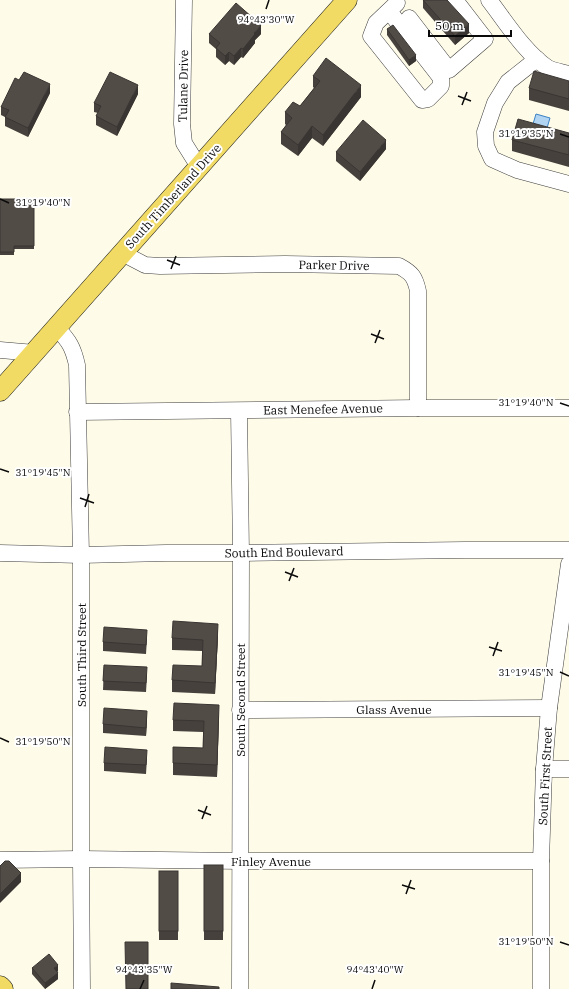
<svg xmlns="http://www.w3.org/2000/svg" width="569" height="989" font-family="'IBM Plex Serif',serif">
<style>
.water{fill:#b0d4f2;stroke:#3b82c5}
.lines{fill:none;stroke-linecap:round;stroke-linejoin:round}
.minor-casing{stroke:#3d3d3d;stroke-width:17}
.major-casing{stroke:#1b1b1b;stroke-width:21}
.minor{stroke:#fff;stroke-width:16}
.major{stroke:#f1db65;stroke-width:20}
.wall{fill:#47413d}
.shaded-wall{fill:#393532}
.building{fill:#524c47;stroke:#393532}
.ticks{fill:none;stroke:#0a0a0a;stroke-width:1.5}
.labels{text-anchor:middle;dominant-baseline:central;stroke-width:4;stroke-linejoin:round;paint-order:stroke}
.street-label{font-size:12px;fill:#0a0a0a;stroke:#fff}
.ticks-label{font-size:10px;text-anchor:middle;fill:#0a0a0a;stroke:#fff;stroke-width:4;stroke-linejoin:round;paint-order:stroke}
</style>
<rect width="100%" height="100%" fill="#fefbe8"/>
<!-- water -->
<polygon class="water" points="536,114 550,118 547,128 533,124"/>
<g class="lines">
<defs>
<g id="minor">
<polyline points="184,0 182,124 184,143 199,167"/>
<path d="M 489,0 C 506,22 525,53 548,68 C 554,71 562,72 569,74"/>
<polyline points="389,11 441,78 441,86 428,99 422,100 371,36 376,23 397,3"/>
<polyline points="409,18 449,70 485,39 455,0"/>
<polyline points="537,59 508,82 495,103 485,132 486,146 492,159 517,170 569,184"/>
<path d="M 122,253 L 145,265 L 160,266 L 285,264 L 399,266 C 412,273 415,277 418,291 L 418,408"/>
<path d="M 57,328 C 69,341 73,347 77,365 L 81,555 L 81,859 L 82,989"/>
<polyline points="0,350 35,353"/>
<polyline points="239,411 241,553 240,989"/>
<polyline points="77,412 418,408 569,408"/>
<polyline points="0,553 81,555 166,553 241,553 465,550 569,550"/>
<polyline points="240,710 549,708"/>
<polyline points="544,769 569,769"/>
<polyline points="0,860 81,859 241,861 541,861"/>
<polyline points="541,989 541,861 544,769 549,708 569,564"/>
</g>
<g id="major">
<polyline points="0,391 347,0"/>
<polyline points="0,986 3,989"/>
</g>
</defs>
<!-- minor casing -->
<use href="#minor" class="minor-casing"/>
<!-- major casing -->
<use href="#major" class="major-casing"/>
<!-- minor -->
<use href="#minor" class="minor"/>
<!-- major -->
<use href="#major" class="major"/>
</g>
<!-- wall -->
<g class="wall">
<polygon points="423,0 447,0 469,33 455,45 423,8"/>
<polygon points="387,29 416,61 409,66 387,35"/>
<polygon points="209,34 261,34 255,40 255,43 243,58 241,57 234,65 229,61 225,65 216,57 216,49 209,43"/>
<polygon points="313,76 361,97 323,146 312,138 298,156 281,144 281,132 286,125 285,124 285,112 300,106 314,88 313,87"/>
<polygon points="569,81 569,111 529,100 529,88"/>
<polygon points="50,93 28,137 5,126 5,117 1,115 1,107"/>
<polygon points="138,94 117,136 96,125 96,116 98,113 94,112 94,103"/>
<polygon points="569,133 569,167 512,151 512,140"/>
<polygon points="386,149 360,181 336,161 336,152"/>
<polygon points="0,199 34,199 34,249 14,249 14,255 0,255"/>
<polygon points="218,636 215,694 172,692 172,680 202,666 202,651 172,650 172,638"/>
<polygon points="147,639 146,654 103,651 103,642"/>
<polygon points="104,665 147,676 146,692 103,690"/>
<polygon points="219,716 217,777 173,775 173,747 203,748 203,732 173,731 173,720"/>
<polygon points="147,720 146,736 103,733 103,724"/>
<polygon points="147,758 146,774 104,771 104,763"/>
<rect x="204" y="865" width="19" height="75"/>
<rect x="159" y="871" width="19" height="69"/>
<polygon points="32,968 58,971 57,972 58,979 45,989 32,974"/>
</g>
<!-- shaded-wall -->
<g class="shaded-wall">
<polygon points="469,24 469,33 455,45 455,36"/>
<polygon points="261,25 261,34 255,40 255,43 243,58 243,49 254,33"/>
<polygon points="241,48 241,57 234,65 234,56"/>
<polygon points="229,52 229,61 225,65 225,56"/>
<polygon points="416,55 416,61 409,66 409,60"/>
<polygon points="50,84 50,93 28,137 28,128"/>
<polygon points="138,85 138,94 117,136 117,127"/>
<polygon points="361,85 361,97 323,146 323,135"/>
<polygon points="312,126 312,138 298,156 298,145"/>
<polygon points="386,140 386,149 360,181 360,172"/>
<polygon points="218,624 218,636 215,694 215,683"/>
<polygon points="219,705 219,716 217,777 217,765"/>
<polygon points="147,711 147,720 146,736 146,728"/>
<polygon points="21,873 21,882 0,903 0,894"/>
<polygon points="58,965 58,971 54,974 54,968"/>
<polygon points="58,973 58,979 45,989 45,983"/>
</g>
<!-- building -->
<g class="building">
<polygon points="423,0 447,0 469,24 455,36"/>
<polygon points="236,3 261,25 254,33 255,34 243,49 241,48 234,56 229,52 225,56 216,48 220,43 209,34"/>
<polygon points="393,25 416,55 409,60 387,29"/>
<polygon points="326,58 361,85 323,135 312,126 298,145 281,132 292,118 285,112 293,102 300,106 320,81 313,76"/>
<polygon points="534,71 569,81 569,99 529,88"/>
<polygon points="24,72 50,84 28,128 5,117 9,110 1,107 15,78 19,80"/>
<polygon points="110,72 138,85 117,127 96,116 101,106 94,103"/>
<polygon points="518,119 569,133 569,155 512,140"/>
<polygon points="363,120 386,140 360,172 336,152"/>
<polygon points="0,199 34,199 34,246 14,246 14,252 0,252"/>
<polygon points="173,621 218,624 215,683 172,680 173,665 202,666 203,640 172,638"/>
<polygon points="104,627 147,630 146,645 103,642"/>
<polygon points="104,665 147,667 146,683 103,681"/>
<polygon points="174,703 219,705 217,765 173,763 173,747 203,748 204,721 173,720"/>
<polygon points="104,708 147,711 146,728 103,724"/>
<polygon points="105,747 147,750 146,765 104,763"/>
<polygon points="5,861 9,861 21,873 0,894 0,866"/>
<rect x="204" y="865" width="19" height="66"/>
<rect x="159" y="871" width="19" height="60"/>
<polygon points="125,942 148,942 148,989 126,989"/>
<polygon points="49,954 58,965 54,968 58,973 45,983 32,968"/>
<polygon points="171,983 219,987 219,989 171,989"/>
</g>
<!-- ticks -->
<path class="ticks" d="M 266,9 L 269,0M 458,96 L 471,101M 462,105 L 467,92M 560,134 L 569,137M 0,199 L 9,203M 167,260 L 180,265M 171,269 L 176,256M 371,334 L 384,339M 375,343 L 380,330M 560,403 L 569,406M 0,469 L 9,472M 80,498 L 94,503M 85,507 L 89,494M 285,572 L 298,577M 289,581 L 294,568M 489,647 L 502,651M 493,656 L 498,642M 560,672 L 569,676M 0,738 L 9,742M 198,810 L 211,815M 202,819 L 207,806M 402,885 L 415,889M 406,894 L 411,880M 560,942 L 569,945M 140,989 L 144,980M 372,989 L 375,980"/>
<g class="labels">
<!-- street labels -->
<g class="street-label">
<text transform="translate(183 86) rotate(-89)">Tulane Drive</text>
<text transform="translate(173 196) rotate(-48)">South Timberland Drive</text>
<text transform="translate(334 265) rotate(1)">Parker Drive</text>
<text transform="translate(323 409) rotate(-1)">East Menefee Avenue</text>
<text transform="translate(284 552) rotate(-1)">South End Boulevard</text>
<text transform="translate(81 655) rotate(-90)">South Third Street</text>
<text transform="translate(240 700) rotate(-90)">South Second Street</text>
<text x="394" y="709">Glass Avenue</text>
<text transform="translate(545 776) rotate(-87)">South First Street</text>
<text x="271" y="861">Finley Avenue</text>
</g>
</g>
<g class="ticks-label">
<text x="266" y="23">94°43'30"W</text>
<text x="526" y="137">31°19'35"N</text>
<text x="43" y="206">31°19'40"N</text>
<text x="526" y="406">31°19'40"N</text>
<text x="43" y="476">31°19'45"N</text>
<text x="526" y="676">31°19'45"N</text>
<text x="43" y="745">31°19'50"N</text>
<text x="526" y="945">31°19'50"N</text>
<text x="144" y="973">94°43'35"W</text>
<text x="375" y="973">94°43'40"W</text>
</g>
<!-- scale -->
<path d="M429 30v6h82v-6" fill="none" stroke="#0a0a0a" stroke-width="2"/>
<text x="435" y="30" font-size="12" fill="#0a0a0a" stroke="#ffffff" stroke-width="3" paint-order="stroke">50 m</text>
</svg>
